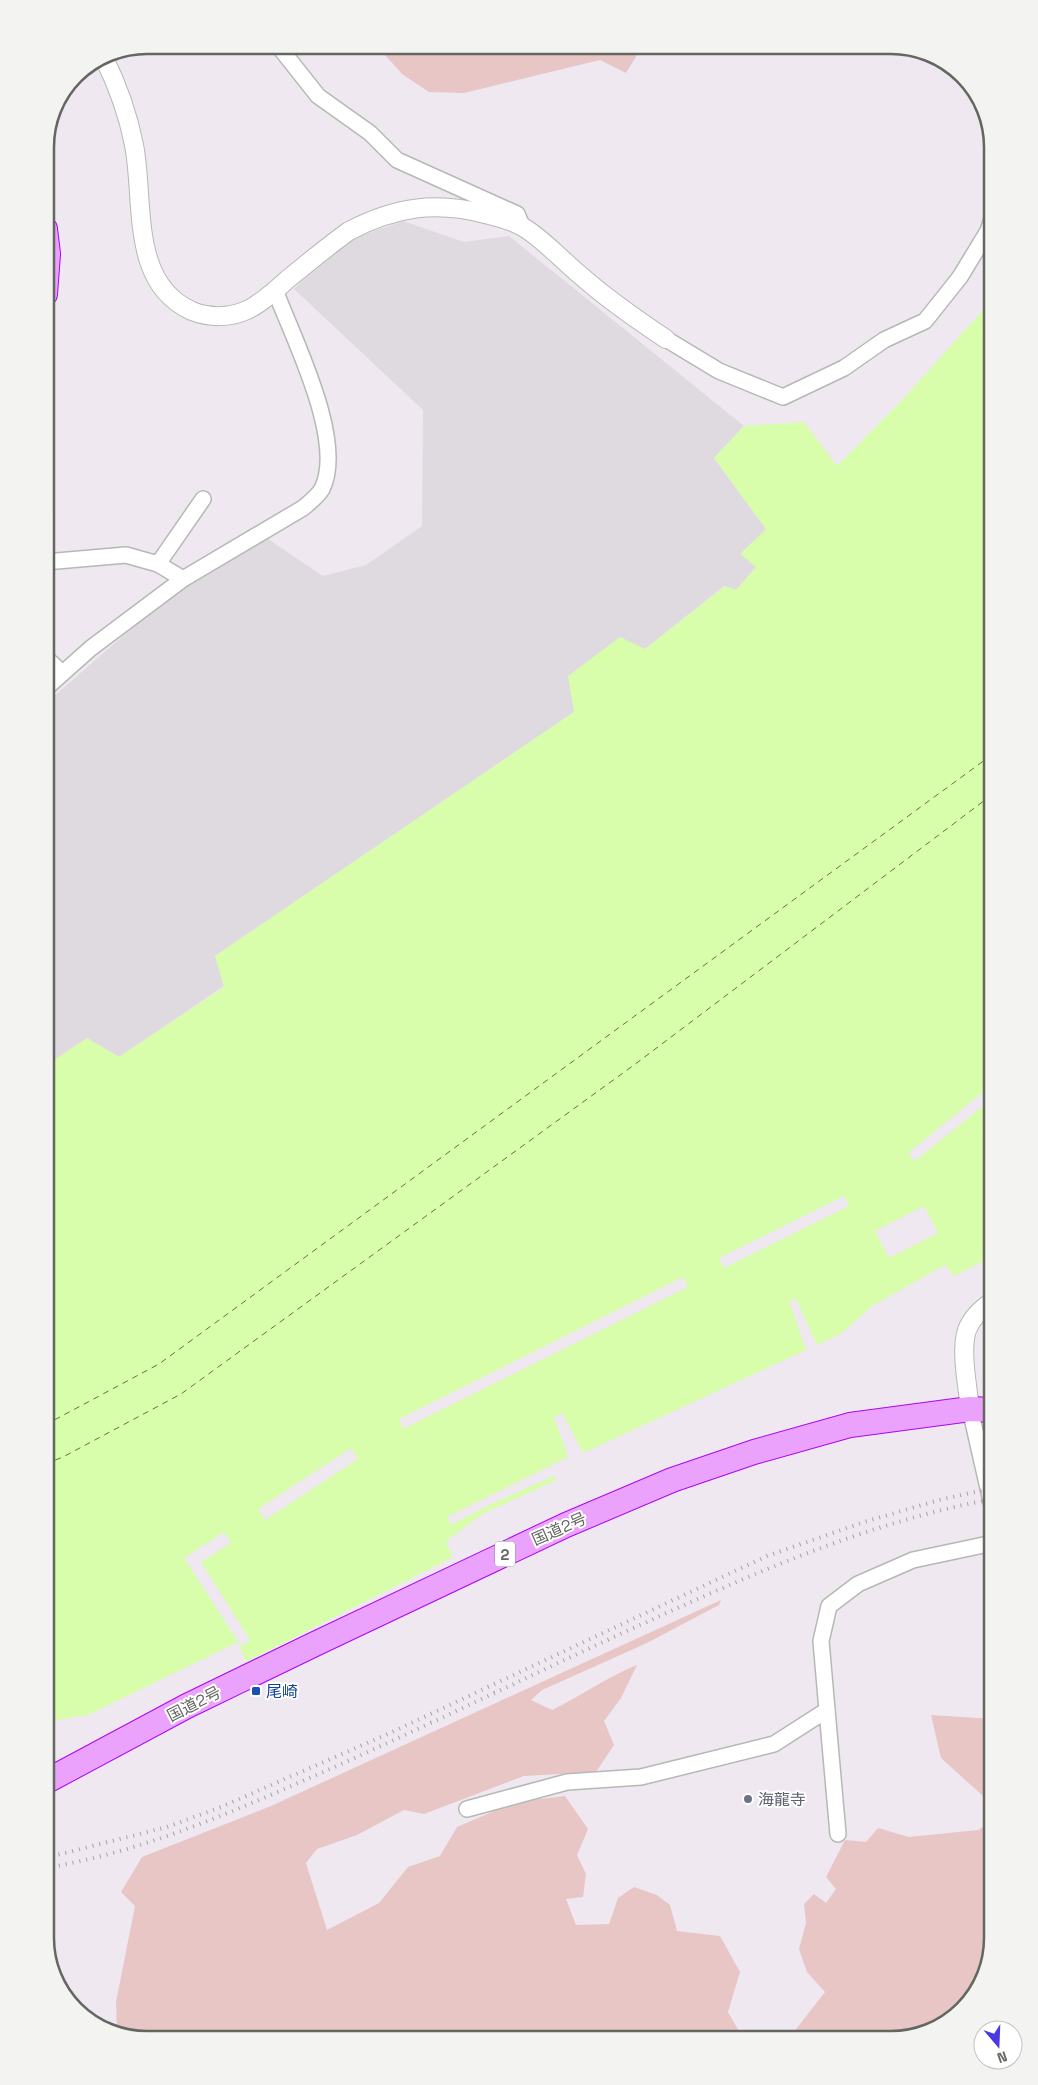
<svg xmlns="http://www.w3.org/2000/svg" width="1038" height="2085" font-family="'Space Grotesk','Noto Sans JP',sans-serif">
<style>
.industrial{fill:#dedae0}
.green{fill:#e7c6c5}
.water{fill:#d8fdab}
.pier{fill:#efe8f1}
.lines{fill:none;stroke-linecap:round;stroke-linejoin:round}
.ferry{stroke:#567b34;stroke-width:1;stroke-dasharray:6 5;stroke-linecap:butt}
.minor-casing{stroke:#b5b9b3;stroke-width:18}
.tertiary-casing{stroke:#b5b9b3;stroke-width:20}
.trunk-casing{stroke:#ac06f3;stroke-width:26}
.minor{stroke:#fff;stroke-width:15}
.tertiary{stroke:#fff;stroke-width:18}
.trunk{stroke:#eaa2fc;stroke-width:24}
.rail{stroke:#a2a4a1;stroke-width:4;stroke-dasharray:1 6;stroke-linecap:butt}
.transit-dot{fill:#1a4fb4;stroke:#fff;stroke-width:2}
.worship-dot{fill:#6b7280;stroke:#fff;stroke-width:2}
.labels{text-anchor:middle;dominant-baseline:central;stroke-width:4;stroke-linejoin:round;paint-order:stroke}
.shield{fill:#fff;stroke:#92958f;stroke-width:1}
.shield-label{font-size:15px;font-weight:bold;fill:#63675f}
.street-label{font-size:16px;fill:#63675f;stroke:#fff}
.transit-label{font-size:16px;fill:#164399;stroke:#fff;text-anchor:start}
.worship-label{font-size:16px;fill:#5b616d;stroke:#fff;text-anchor:start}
.rim{fill:none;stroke:#63675f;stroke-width:2.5}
</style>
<rect width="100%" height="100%" fill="#efe8f1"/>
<!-- industrial -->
<polygon class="industrial" points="403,221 464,242 509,236 744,426 714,458 766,529 757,567 736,590 724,586 645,649 574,712 215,956 224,986 119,1057 87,1038 45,1066 45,704 164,600 262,535 323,576 366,565 422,526 423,410 294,289 324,259 360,236"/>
<!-- green -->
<g class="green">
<polygon points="376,45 643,45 626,73 600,60 464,93 429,92 402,74"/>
<path d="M 721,1600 L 719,1605 L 647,1643 L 542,1690 L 531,1700 L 552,1710 C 581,1696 607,1677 637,1665 L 621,1698 L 604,1721 L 614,1745 L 596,1772 L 524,1776 L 424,1814 L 404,1810 L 357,1835 L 317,1849 L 306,1863 L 327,1930 L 379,1903 L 408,1867 L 440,1856 L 457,1827 L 515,1802 L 565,1796 L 588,1829 L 577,1855 L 586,1874 L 583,1897 L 566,1899 L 576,1925 L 609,1924 L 618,1898 L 634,1887 L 657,1895 L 670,1905 L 677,1931 L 720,1936 L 740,1972 L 728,2012 L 744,2040 L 140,2040 L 117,2032 L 116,2002 L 135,1906 L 121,1892 L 142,1857 L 271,1806 Z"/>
<polygon points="931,1715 993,1719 993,1805 941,1758"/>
<polygon points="993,1821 993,1938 976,1995 930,2032 891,2040 792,2040 793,2033 825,1992 807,1972 799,1949 806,1923 804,1904 814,1894 826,1903 836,1889 826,1877 845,1840 866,1842 878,1828 909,1837 978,1830"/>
</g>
<!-- water -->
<polygon class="water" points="993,299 993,1256 954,1276 945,1265 872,1306 842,1333 817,1345 796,1299 789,1301 806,1350 583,1453 562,1413 554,1417 568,1457 447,1517 451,1525 491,1504 554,1476 557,1480 484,1513 446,1541 453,1557 246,1662 238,1642 88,1715 45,1722 45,1066 87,1038 119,1057 224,987 215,956 574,712 568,676 620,637 645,649 725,586 736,590 756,567 740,554 766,529 714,458 744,426 804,422 837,466 901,401"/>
<!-- pier -->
<g class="pier">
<polygon points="993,1084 993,1098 915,1161 908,1153"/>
<polygon points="844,1196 849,1206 724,1268 719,1258"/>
<polygon points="924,1206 938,1233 889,1258 875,1231"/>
<polygon points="683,1277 688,1287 403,1429 399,1419"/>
<polygon points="351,1448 358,1459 265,1520 258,1509"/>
<polygon points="224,1532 231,1543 201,1562 250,1640 241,1646 184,1558"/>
</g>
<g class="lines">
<!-- ferry -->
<g class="ferry">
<polyline points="45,1425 159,1364 993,754"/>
<polyline points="45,1464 63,1457 181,1394 634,1065 993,794"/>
</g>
<defs>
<g id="minor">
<polyline points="275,45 280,48 318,96 370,133 397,160 517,214 522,226"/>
<polyline points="666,339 719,371 783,397 844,368 884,340 925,321 960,277 988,231 993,215"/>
<polyline points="45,562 126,555 158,564 183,579"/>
<polyline points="158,564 203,499"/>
<polyline points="45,657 62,673"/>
<path d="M 45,689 L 91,648 L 183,579 L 303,508 C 310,502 317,497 322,489 C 346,441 293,338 275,290"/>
<polyline points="970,1409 993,1510"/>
<polyline points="827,1710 821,1641 829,1606 858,1584 913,1560 993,1543"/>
<polyline points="467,1809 567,1782 641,1777 774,1744 827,1710 838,1834"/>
</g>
<g id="tertiary">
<path d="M 103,56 C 117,84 128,114 134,145 C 145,201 129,283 192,311 C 209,318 230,318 247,310 C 262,303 277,289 289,278 C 309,262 328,246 349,231 C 395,207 435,201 485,214 C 497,217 510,220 521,226 C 539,235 564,262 580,275 C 607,299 636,319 666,339"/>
<path d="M 970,1409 C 968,1388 960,1350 967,1330 C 972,1317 982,1308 993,1301"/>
</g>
<g id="trunk">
<polyline points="45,294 48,254 45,229"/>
<polyline points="45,1782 187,1706 317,1643 566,1525 672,1480 754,1452 850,1425 970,1409 993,1410"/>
</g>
</defs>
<!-- minor casing -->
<use href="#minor" class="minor-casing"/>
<!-- tertiary casing -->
<use href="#tertiary" class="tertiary-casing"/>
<!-- trunk casing -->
<use href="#trunk" class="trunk-casing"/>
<!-- minor -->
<use href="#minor" class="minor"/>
<!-- tertiary -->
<use href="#tertiary" class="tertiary"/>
<!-- trunk -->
<use href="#trunk" class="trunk"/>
<!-- rail -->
<g class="rail">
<polyline points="45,1858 167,1827 221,1807 390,1733 767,1556 864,1522 939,1500 993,1488"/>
<path d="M 45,1868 C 144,1852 239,1809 330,1769 C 438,1721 543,1669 651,1620 C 761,1570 873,1521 993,1499"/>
</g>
</g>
<!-- markers -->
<rect class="transit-dot" x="251" y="1686" width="10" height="10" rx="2.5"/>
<circle class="worship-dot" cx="748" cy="1799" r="5"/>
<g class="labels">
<!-- shield labels -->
<rect class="shield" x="495" y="1541.5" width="20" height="25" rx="4"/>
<g class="shield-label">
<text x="505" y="1554">2</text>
</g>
<!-- street labels -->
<g class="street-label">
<text transform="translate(559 1529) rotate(-24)">国道2号</text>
<text transform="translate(194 1704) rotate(-27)">国道2号</text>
</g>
<!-- transit labels -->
<g class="transit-label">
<text x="266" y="1691">尾崎</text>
</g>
<!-- worship labels -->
<g class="worship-label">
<text x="758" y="1799">海龍寺</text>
</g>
</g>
<!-- crop -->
<path d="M0 0H1038V2085H0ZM147 54H891A93 93 0 0 1 984 147V1938A93 93 0 0 1 891 2031H147A93 93 0 0 1 54 1938V147A93 93 0 0 1 147 54Z" fill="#f3f3f2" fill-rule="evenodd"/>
<path class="rim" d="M147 54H891A93 93 0 0 1 984 147V1938A93 93 0 0 1 891 2031H147A93 93 0 0 1 54 1938V147A93 93 0 0 1 147 54Z"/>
<!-- north arrow -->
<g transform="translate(998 2045) rotate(161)"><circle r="24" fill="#ffffff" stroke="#c1c2bf"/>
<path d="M0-4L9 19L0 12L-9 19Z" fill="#4839e6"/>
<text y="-8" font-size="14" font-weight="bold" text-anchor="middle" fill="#63675f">N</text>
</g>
</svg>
